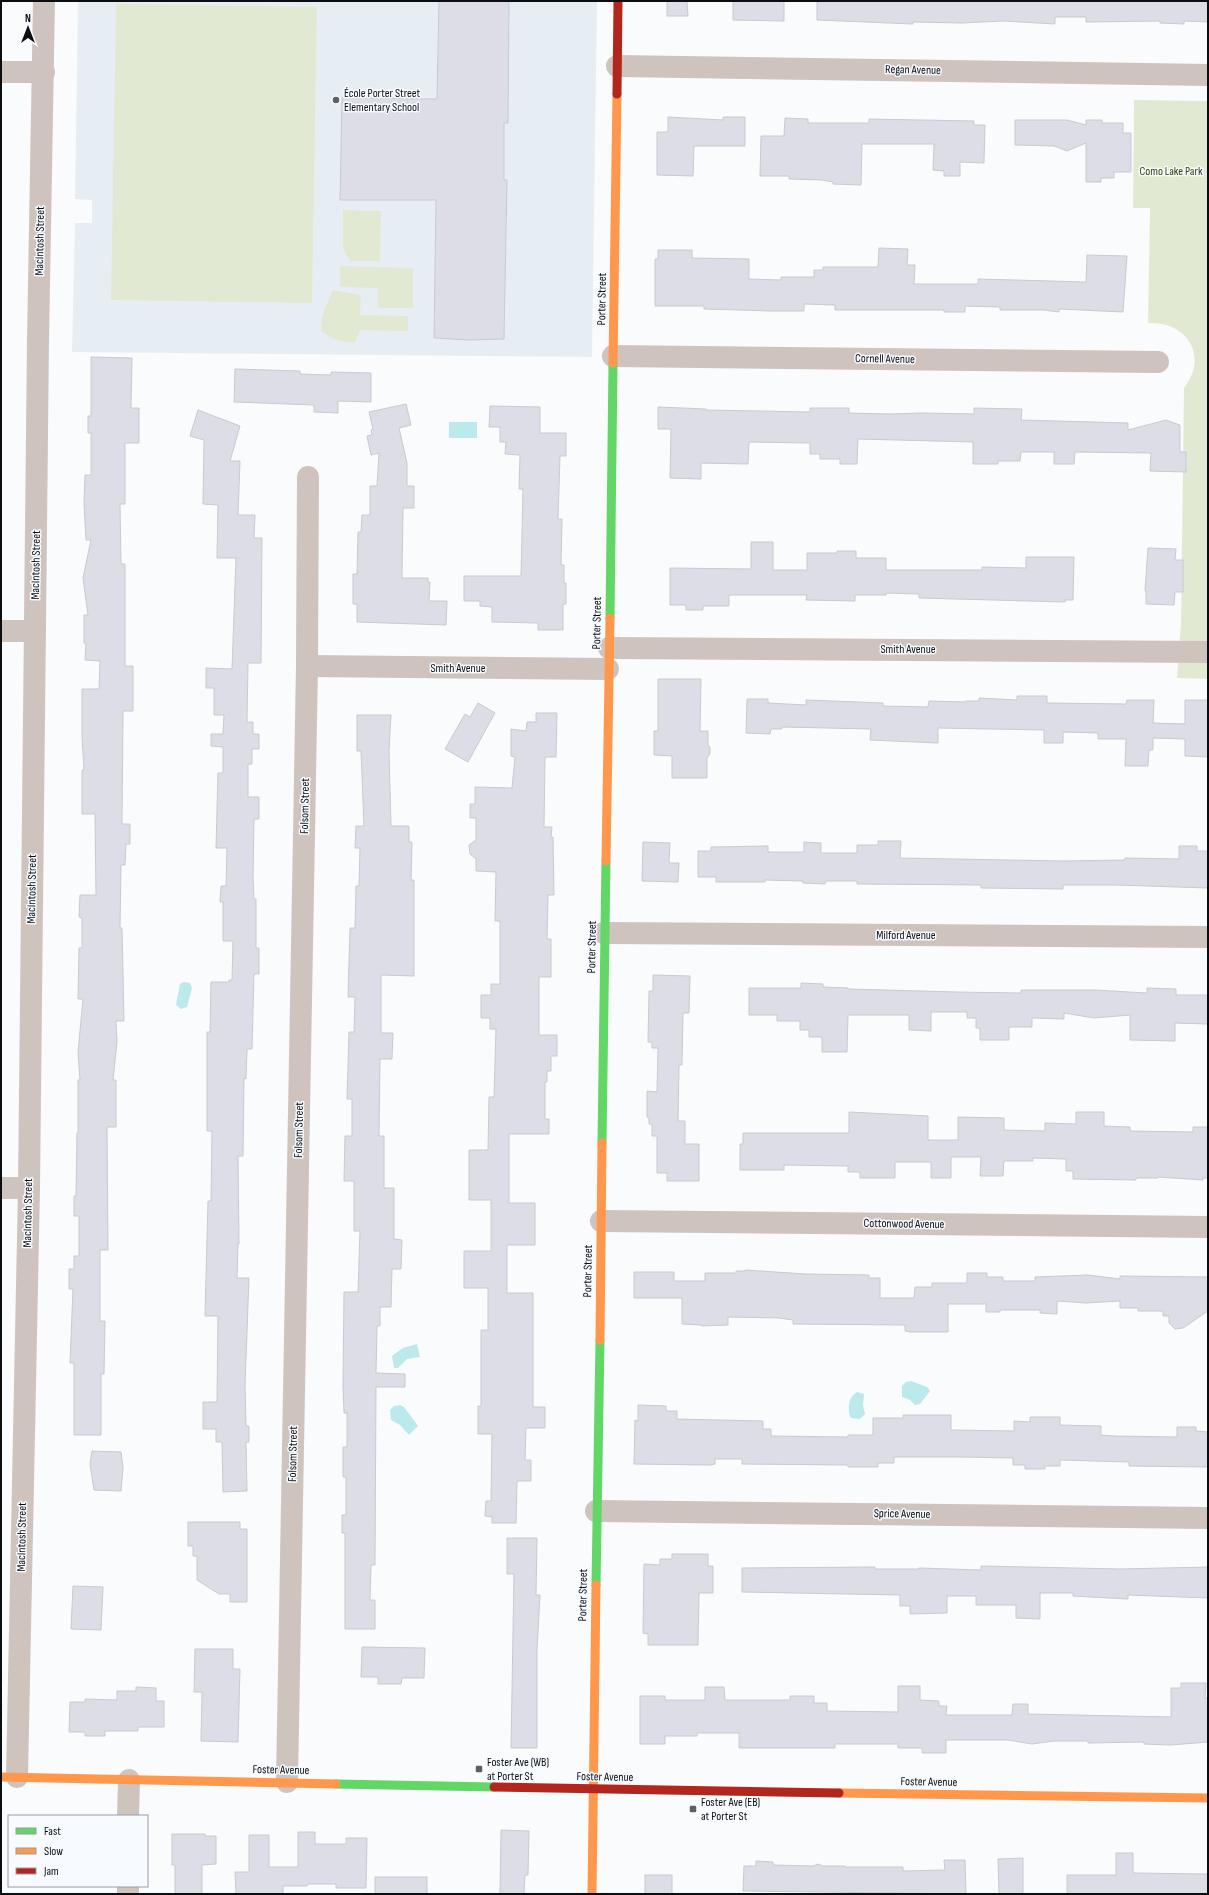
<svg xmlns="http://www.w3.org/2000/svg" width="1209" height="1895" font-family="'Sofia Sans Condensed',sans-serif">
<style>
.built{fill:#e7eef3}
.green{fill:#e2e9d3}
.water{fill:#bbe9ec}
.building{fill:#dcdde7;stroke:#c9cacd}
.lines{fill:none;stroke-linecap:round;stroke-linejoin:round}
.street{stroke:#cfc3bd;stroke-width:22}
.fast{stroke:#63d668;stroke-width:9}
.slow{stroke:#ff974d;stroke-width:9}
.jam{stroke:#b3261e;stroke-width:9}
.poi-dot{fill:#5e6164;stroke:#f7fbff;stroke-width:1.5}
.labels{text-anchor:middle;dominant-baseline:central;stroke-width:3;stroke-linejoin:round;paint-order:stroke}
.street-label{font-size:12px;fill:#0b0e11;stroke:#f7fbff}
.poi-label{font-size:12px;fill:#0b0e11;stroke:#f7fbff;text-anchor:start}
.park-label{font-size:12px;fill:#353f07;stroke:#f7fbff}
</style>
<rect width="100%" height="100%" fill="#f9fbfd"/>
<!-- built -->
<polygon class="built" points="78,1 597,1 592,357 72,352 75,223 92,223 92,200 75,199"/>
<!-- green -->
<g class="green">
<polygon points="116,4 317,7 312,303 111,300"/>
<path d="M 1134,100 L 1208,101 L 1208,679 L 1177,678 L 1181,623 L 1184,388 C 1209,356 1187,321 1148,323 L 1150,208 L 1133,208 Z"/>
<polygon points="343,210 381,211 380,261 350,261 343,248"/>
<polygon points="340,266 413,268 413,308 378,308 378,288 340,287"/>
<path d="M 333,290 L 361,295 L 360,315 L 408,316 L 408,331 L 360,330 L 355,342 C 341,343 332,339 321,331 L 322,316 Z"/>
</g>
<!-- water -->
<g class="water">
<rect x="449" y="422" width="28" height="16"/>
<polygon points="184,982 190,983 192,988 187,1007 181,1009 176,1005 180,984"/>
<polygon points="417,1344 420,1357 407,1359 398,1368 394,1368 392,1356 403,1348"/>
<polygon points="911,1381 927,1387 930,1391 920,1404 915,1405 910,1400 902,1397 902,1386 906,1382"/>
<path d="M 857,1392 L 864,1394 L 863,1405 L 865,1414 L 860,1419 L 851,1418 C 847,1410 848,1397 857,1392 Z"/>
<polygon points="400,1405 404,1407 418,1426 409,1435 400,1425 391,1420 390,1410 394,1406"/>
</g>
<!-- building -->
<g class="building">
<polygon points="439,1 509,1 508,123 504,123 504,180 507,180 504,339 469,340 434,338 436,200 340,200 342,98 437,99"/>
<polygon points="667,1 687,1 688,16 667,16"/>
<polygon points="733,1 784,1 784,21 733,20"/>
<polygon points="817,1 1208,1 1208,22 1184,21 1184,24 1160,23 1160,21 1086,22 1086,17 1055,17 1055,24 1003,21 962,23 913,22 913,24 817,20"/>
<polygon points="668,117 723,120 723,117 745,117 745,146 694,146 693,176 657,175 657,132 668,132"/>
<polygon points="785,118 808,119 808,123 869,123 869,119 974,121 974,125 985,125 984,163 960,162 960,176 944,176 944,171 933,170 934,144 862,144 861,185 833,184 833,182 822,180 789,179 789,176 760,176 761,136 784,136"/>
<polygon points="1015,120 1067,120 1086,125 1086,120 1102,120 1102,123 1123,123 1123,133 1131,133 1131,172 1114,172 1114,178 1101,178 1101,182 1086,182 1086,143 1067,151 1054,146 1015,145"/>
<polygon points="879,248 908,249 907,265 915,265 914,284 978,284 978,279 1086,282 1087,255 1127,256 1123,312 1059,309 1059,312 1044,310 1000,310 1000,307 965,306 965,312 944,312 944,310 835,310 835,305 804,304 804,311 770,311 704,309 704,306 655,306 655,259 658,259 658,250 692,250 692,258 749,259 749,279 781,280 781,277 814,277 814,270 823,270 823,267 878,267"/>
<polygon points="91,357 132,358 131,408 139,408 139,443 125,443 125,504 120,504 121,564 125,564 125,666 133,666 133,711 123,711 122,824 130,824 130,844 126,844 125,865 121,865 120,928 122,928 124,1021 116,1021 117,1042 113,1080 116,1080 116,1127 107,1127 108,1250 100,1250 100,1321 105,1321 104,1374 101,1374 101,1435 74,1435 74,1363 70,1363 73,1289 69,1289 69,1269 74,1269 74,1256 79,1256 79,1216 74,1216 74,1196 76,1196 77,1133 78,1133 78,1080 80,1080 78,1052 83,999 78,999 79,948 82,948 82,918 79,917 80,895 96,895 95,814 82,814 82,770 84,770 82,737 82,689 99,689 100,661 85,660 86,643 84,643 84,615 88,615 83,578 91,540 86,540 84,503 85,475 91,475 91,433 88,433 88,416 91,416"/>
<polygon points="235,369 300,371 300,374 331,375 331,372 371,373 371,402 338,401 338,413 314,412 314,405 234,402"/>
<polygon points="406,404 411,425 399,428 407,463 407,486 414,486 414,508 403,508 402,578 428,578 428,582 430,582 429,601 447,601 446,625 357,622 357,604 353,604 353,574 357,574 358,532 361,532 362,515 370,515 370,486 377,486 379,453 371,455 367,436 372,435 371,430 373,429 369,412"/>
<polygon points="490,406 540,407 540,433 566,433 566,456 560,456 558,519 562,519 561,565 564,565 564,583 566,583 566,604 563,604 563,630 538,630 538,623 492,622 492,607 480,606 480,601 464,601 464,576 521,576 523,489 519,489 520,455 505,454 506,442 500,442 500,427 489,427"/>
<polygon points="658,407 706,409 706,410 810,412 810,408 849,408 849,413 890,414 921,413 974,414 974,408 1022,409 1021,420 1128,423 1128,430 1166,420 1180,425 1180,452 1186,452 1186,472 1150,471 1151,453 1075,452 1074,464 1054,464 1054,452 1021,452 1020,461 998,461 998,464 973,464 973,442 858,439 857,464 840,464 840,459 820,459 820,454 810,454 810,443 749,442 748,464 701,463 701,479 670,478 671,429 658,429"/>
<polygon points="198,410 240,426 230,461 240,461 238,515 255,515 254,538 262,538 261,663 248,663 247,722 253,722 253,734 259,734 259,749 252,749 252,764 248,764 248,797 259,797 259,819 254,819 253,877 254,899 256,899 256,948 259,948 259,974 254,974 252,1049 247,1049 246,1079 244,1078 243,1156 238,1156 239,1244 238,1244 237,1278 249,1278 245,1385 246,1426 249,1426 249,1442 246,1442 247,1491 223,1492 222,1442 216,1442 216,1429 203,1429 203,1402 217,1402 218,1316 205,1316 208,1201 211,1201 212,1131 207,1131 207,1032 210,1032 211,982 229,982 229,980 232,980 233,941 223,941 223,902 220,902 221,886 226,886 227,848 216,848 218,773 223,773 223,747 211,746 211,734 223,734 224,715 214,715 214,688 206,688 206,668 232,669 236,558 217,558 218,505 203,504 204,440 190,436"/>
<polygon points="751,542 773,542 773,570 807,570 807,553 837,553 837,551 856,551 856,558 886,558 886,570 982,570 982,567 1026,568 1026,557 1074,557 1073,600 1065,600 1065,602 919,598 919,594 886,593 886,595 855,595 855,601 806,600 807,595 729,595 729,606 703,606 703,610 686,610 686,605 670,605 670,568 751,569"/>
<polygon points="1148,548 1176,549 1175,560 1183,560 1183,592 1175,592 1174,605 1146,604 1146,591 1145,591"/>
<polygon points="658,679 701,679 700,731 708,731 708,745 710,747 710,754 707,758 707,778 672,778 672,756 654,755 654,731 658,731"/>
<polygon points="1017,696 1047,696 1047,703 1126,704 1127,700 1154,700 1153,723 1185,724 1185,700 1208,700 1208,757 1185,756 1185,739 1153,738 1153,750 1149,750 1148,766 1125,766 1126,739 1098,739 1098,733 1063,732 1063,743 1044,743 1044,730 938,728 938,743 870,740 871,729 782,727 782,729 771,729 770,734 746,733 747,699 768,699 768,703 806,705 806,700 883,703 883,706 928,707 929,701 965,702 965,701 979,701 979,698 1017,700"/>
<polygon points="478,703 495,713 468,762 445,749 465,714 470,717"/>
<polygon points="536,713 557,713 556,757 545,757 544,827 552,827 551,837 553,837 554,895 548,895 547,939 551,939 551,977 539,977 539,1035 557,1035 557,1056 551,1056 551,1071 547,1071 547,1082 545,1082 545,1119 549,1119 549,1134 509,1134 509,1203 535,1203 535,1245 507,1245 507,1293 533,1293 533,1407 545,1407 545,1428 526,1428 525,1460 531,1460 531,1481 517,1481 516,1523 492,1523 492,1517 485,1516 486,1501 491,1501 492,1434 478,1434 478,1406 481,1406 481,1330 488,1330 488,1288 464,1288 464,1251 491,1251 491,1200 469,1200 469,1150 488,1150 489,1097 494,1097 496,1029 490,1029 490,1018 481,1018 481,995 491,995 491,984 500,984 500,921 495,921 496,872 476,871 476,859 470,854 469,845 476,840 476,818 470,818 470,804 475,804 475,787 512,788 515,757 511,756 511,729 526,731 527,722 536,722"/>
<polygon points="357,715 391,715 389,751 391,826 409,826 409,842 412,842 411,880 414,880 414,976 381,975 381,1033 393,1033 392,1059 380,1059 379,1136 384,1136 384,1188 394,1188 394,1239 402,1240 401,1269 392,1269 391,1307 380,1307 380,1326 377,1326 376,1373 405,1374 405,1387 376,1387 375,1565 371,1565 370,1600 375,1600 375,1629 345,1629 345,1533 342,1533 342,1515 346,1515 346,1477 343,1477 343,1447 347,1447 347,1413 344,1413 343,1386 344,1292 358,1292 360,1231 354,1231 354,1181 344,1181 345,1136 352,1136 352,1099 347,1099 349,1032 354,1032 355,997 348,997 350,928 355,928 356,886 359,886 360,848 355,848 356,826 364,826 361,751 357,751"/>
<polygon points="878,841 901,841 900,858 1065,861 1125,860 1125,858 1179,859 1179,846 1197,846 1197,851 1208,851 1208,888 1116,885 1063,885 1063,889 981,888 981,885 857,884 857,881 826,881 825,884 803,883 803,881 765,880 765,882 716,882 716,877 698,877 698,851 711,851 711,847 768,846 768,852 804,852 804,842 821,843 821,853 857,853 857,845 878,845"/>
<polygon points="643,842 670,843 669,863 679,863 678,882 642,881"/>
<polygon points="653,975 690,976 689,1013 683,1013 682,1065 679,1065 678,1121 685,1121 685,1144 699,1144 699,1181 667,1181 667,1173 657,1173 657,1136 652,1136 652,1124 649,1124 649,1118 647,1117 647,1091 657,1092 658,1048 652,1048 652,1042 648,1042 649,991 653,991"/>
<polygon points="801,983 823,984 823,987 848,988 848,989 957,992 1021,993 1021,990 1094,990 1147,993 1147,988 1176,989 1176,995 1208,995 1208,1024 1175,1023 1175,1041 1130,1040 1130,1015 1094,1018 1064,1013 1064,1019 1032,1018 1032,1027 1009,1027 1009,1040 980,1040 980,1028 976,1028 976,1018 967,1018 967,1012 931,1012 931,1031 909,1030 909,1015 848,1015 847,1052 822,1052 822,1037 809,1037 809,1030 800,1030 800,1021 777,1021 777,1015 749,1015 749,988 801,988"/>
<polygon points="849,1112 928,1116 928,1140 958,1140 958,1117 1004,1118 1004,1130 1045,1131 1045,1123 1076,1124 1076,1112 1104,1112 1104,1126 1130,1127 1130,1131 1193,1132 1193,1127 1208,1127 1208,1178 1203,1178 1203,1180 1158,1177 1158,1178 1136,1178 1136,1180 1073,1179 1073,1171 1066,1171 1066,1159 1033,1158 1033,1161 1004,1161 1003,1176 980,1176 981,1157 951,1157 951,1178 931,1178 931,1162 895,1162 895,1178 860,1178 860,1172 848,1172 848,1166 784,1165 784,1170 740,1170 740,1144 743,1144 743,1133 849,1133"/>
<polygon points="745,1270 806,1274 869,1275 869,1278 880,1278 880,1298 914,1298 915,1287 932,1287 932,1283 967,1283 967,1273 987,1273 987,1277 1003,1277 1003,1281 1035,1281 1035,1277 1088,1275 1120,1279 1120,1276 1208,1277 1208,1311 1183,1328 1175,1329 1169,1323 1169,1316 1163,1316 1163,1311 1138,1311 1138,1308 1120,1308 1120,1301 1086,1303 1057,1301 1057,1314 1040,1313 1040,1310 1000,1310 1000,1312 986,1312 986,1304 948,1304 948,1332 910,1332 905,1331 905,1325 793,1324 793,1320 779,1318 728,1317 728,1325 702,1326 701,1325 682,1324 682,1298 634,1298 634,1272 674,1272 674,1281 705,1281 705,1273 736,1273 736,1271 745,1271"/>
<polygon points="638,1405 666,1406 666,1411 677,1411 677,1419 763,1421 763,1429 771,1429 771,1436 848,1437 848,1435 873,1435 873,1418 903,1418 903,1415 951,1415 951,1430 1014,1431 1014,1421 1030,1422 1030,1417 1060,1417 1060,1425 1101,1426 1101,1435 1115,1436 1177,1437 1177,1427 1196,1427 1196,1431 1208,1432 1208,1467 1129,1466 1129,1462 1060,1460 1060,1466 1045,1466 1045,1469 1025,1469 1025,1465 1013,1465 1013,1458 960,1457 894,1457 894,1463 878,1463 878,1467 848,1467 848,1465 742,1464 742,1459 715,1459 715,1464 710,1465 634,1464 635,1420 638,1421"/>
<polygon points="92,1451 121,1452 123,1467 121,1491 94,1490 90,1464"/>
<polygon points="188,1522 240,1522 240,1529 247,1529 247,1602 230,1602 230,1594 219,1594 197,1580 197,1556 193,1556 193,1546 188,1546"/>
<polygon points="507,1538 537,1538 536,1595 540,1595 537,1650 537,1748 511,1748 514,1574 507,1574"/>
<polygon points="672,1554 708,1554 708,1566 713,1566 713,1593 699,1593 698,1645 648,1645 648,1634 643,1633 644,1564 660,1565 660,1559 672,1559"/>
<polygon points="981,1566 1120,1569 1208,1567 1208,1598 1128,1595 1128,1599 1073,1596 1073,1593 1040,1593 1040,1619 1016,1618 1016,1605 976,1605 976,1596 947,1596 947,1613 910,1614 910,1606 900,1606 900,1595 742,1592 742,1568 875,1567 875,1569 919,1569 919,1568 981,1570"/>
<polygon points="73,1586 103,1587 101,1630 71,1629"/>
<polygon points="362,1647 425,1648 424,1678 402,1678 401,1684 378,1684 378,1677 361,1677"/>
<polygon points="195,1649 233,1649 233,1669 240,1669 238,1742 201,1741 202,1692 194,1692"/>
<polygon points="1181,1683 1206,1683 1205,1698 1208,1698 1208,1742 1171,1745 1144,1744 1144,1742 1088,1743 1088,1741 1054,1741 1032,1744 1008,1740 946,1740 946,1753 922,1753 922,1748 898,1748 898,1744 835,1744 835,1748 739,1748 739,1733 697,1733 697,1736 665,1736 665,1744 640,1744 640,1696 665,1696 665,1700 705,1700 705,1687 724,1687 725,1700 790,1700 790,1696 814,1696 814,1703 827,1703 827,1711 898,1712 898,1686 920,1686 920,1700 939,1701 939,1706 947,1706 946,1715 1012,1715 1013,1704 1028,1704 1028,1714 1171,1717 1171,1688 1181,1688"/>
<polygon points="136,1687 156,1688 156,1701 164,1701 164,1727 138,1727 138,1731 105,1731 105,1736 85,1736 85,1732 69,1732 70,1702 85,1702 85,1699 117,1700 117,1691 136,1691"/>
<polygon points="501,1830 529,1831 528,1875 525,1875 524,1894 500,1894"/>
<polygon points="298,1832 315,1832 315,1844 346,1844 346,1838 367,1838 366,1888 336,1888 336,1884 308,1884 307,1886 283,1886 283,1894 236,1894 235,1872 249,1872 249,1835 269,1835 269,1867 298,1867"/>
<polygon points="172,1834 205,1834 205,1836 216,1836 216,1864 202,1865 202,1894 175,1894 175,1865 172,1865"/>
<polygon points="1116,1853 1133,1853 1133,1873 1208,1874 1208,1894 1067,1894 1067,1875 1116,1875"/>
<polygon points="1023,1858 1023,1894 999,1894 998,1859"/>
<polygon points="944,1860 965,1860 966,1894 743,1891 744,1866 756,1866 756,1861 773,1862 773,1865 813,1866 818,1864 823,1866 845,1866 845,1867 903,1867 903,1871 945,1870"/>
<rect x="645" y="1875" width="27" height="19"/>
<rect x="375" y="1877" width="52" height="17"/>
</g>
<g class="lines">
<!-- street -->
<g class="street">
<polyline points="617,66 1208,75"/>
<polyline points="1,72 44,72"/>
<polyline points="613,356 1158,362"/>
<polyline points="1,631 35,631"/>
<polyline points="609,648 1208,652"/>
<polyline points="307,666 608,669"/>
<polyline points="604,933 1208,937"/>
<polyline points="1,1188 29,1188"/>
<polyline points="601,1221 1208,1227"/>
<polyline points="596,1511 1208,1518"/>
<polyline points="17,1777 29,1188 38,340 44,1"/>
<polyline points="287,1782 307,666 308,477"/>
<polyline points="128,1816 129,1780"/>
<polyline points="128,1894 128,1886"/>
</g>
<!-- fast -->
<g class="fast">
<polyline points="610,618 613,363"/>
<polyline points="602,1143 606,861"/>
<polyline points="596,1585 600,1340"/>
<polyline points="336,1784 494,1787"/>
</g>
<!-- slow -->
<g class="slow">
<polyline points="613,363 617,94"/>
<polyline points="606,861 610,618"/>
<polyline points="600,1340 602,1143"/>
<polyline points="1,1777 336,1784"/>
<polyline points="839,1793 1208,1798"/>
<polyline points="592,1894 596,1585"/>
</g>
<!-- jam -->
<g class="jam">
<polyline points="617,94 618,1"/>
<polyline points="494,1787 839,1793"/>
</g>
</g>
<!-- markers -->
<g class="poi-dot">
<circle cx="336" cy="100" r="4"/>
<rect x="475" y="1765" width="8" height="8" rx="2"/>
<rect x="689" y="1805" width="8" height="8" rx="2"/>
</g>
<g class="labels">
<!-- street labels -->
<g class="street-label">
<text transform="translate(913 70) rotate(1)">Regan Avenue</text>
<text transform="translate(40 241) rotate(-89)">MacIntosh Street</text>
<text transform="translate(602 299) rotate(-89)">Porter Street</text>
<text transform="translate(885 359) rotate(1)">Cornell Avenue</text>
<text transform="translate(36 565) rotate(-89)">MacIntosh Street</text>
<text transform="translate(597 623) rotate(-89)">Porter Street</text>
<text x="908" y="649">Smith Avenue</text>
<text x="458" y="668">Smith Avenue</text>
<text transform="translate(305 806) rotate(-89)">Folsom Street</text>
<text transform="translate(32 889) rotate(-89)">MacIntosh Street</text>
<text x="906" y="935">Milford Avenue</text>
<text transform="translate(592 947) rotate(-89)">Porter Street</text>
<text transform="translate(299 1130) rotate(-89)">Folsom Street</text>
<text transform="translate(28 1213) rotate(-89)">MacIntosh Street</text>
<text transform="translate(904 1224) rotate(1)">Cottonwood Avenue</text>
<text transform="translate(588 1271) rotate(-89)">Porter Street</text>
<text transform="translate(293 1454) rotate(-89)">Folsom Street</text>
<text transform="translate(902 1514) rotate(1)">Sprice Avenue</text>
<text transform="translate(22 1537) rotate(-89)">MacIntosh Street</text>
<text transform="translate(583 1595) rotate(-89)">Porter Street</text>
<text transform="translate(281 1770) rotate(1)">Foster Avenue</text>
<text transform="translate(605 1777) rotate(1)">Foster Avenue</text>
<text transform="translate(929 1782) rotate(1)">Foster Avenue</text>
</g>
<!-- poi labels -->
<g class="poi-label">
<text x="344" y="93">École Porter Street<tspan x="344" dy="14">Elementary School</tspan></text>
<text x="487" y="1762">Foster Ave (WB)<tspan x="487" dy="14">at Porter St</tspan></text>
<text x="701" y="1802">Foster Ave (EB)<tspan x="701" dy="14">at Porter St</tspan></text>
</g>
<!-- park labels -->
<g class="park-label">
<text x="1171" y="171">Como Lake Park</text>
</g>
</g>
<!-- border -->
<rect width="1209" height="1895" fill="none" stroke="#0b0e11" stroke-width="4"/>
<!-- legend -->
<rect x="8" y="1815" width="140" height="72" fill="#f7fbff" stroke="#999ca0"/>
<rect x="16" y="1828" width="20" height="6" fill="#63d668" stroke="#999ca0"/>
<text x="44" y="1835" font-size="12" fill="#0b0e11">Fast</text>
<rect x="16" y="1848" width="20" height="6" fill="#ff974d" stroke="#999ca0"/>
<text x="44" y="1855" font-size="12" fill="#0b0e11">Slow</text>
<rect x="16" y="1868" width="20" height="6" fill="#b3261e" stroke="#999ca0"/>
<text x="44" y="1875" font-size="12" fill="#0b0e11">Jam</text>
<!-- north arrow -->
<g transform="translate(28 28)" stroke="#f7fbff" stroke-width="3" paint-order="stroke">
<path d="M0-3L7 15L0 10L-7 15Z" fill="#0b0e11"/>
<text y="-6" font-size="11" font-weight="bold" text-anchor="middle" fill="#0b0e11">N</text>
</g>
</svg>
